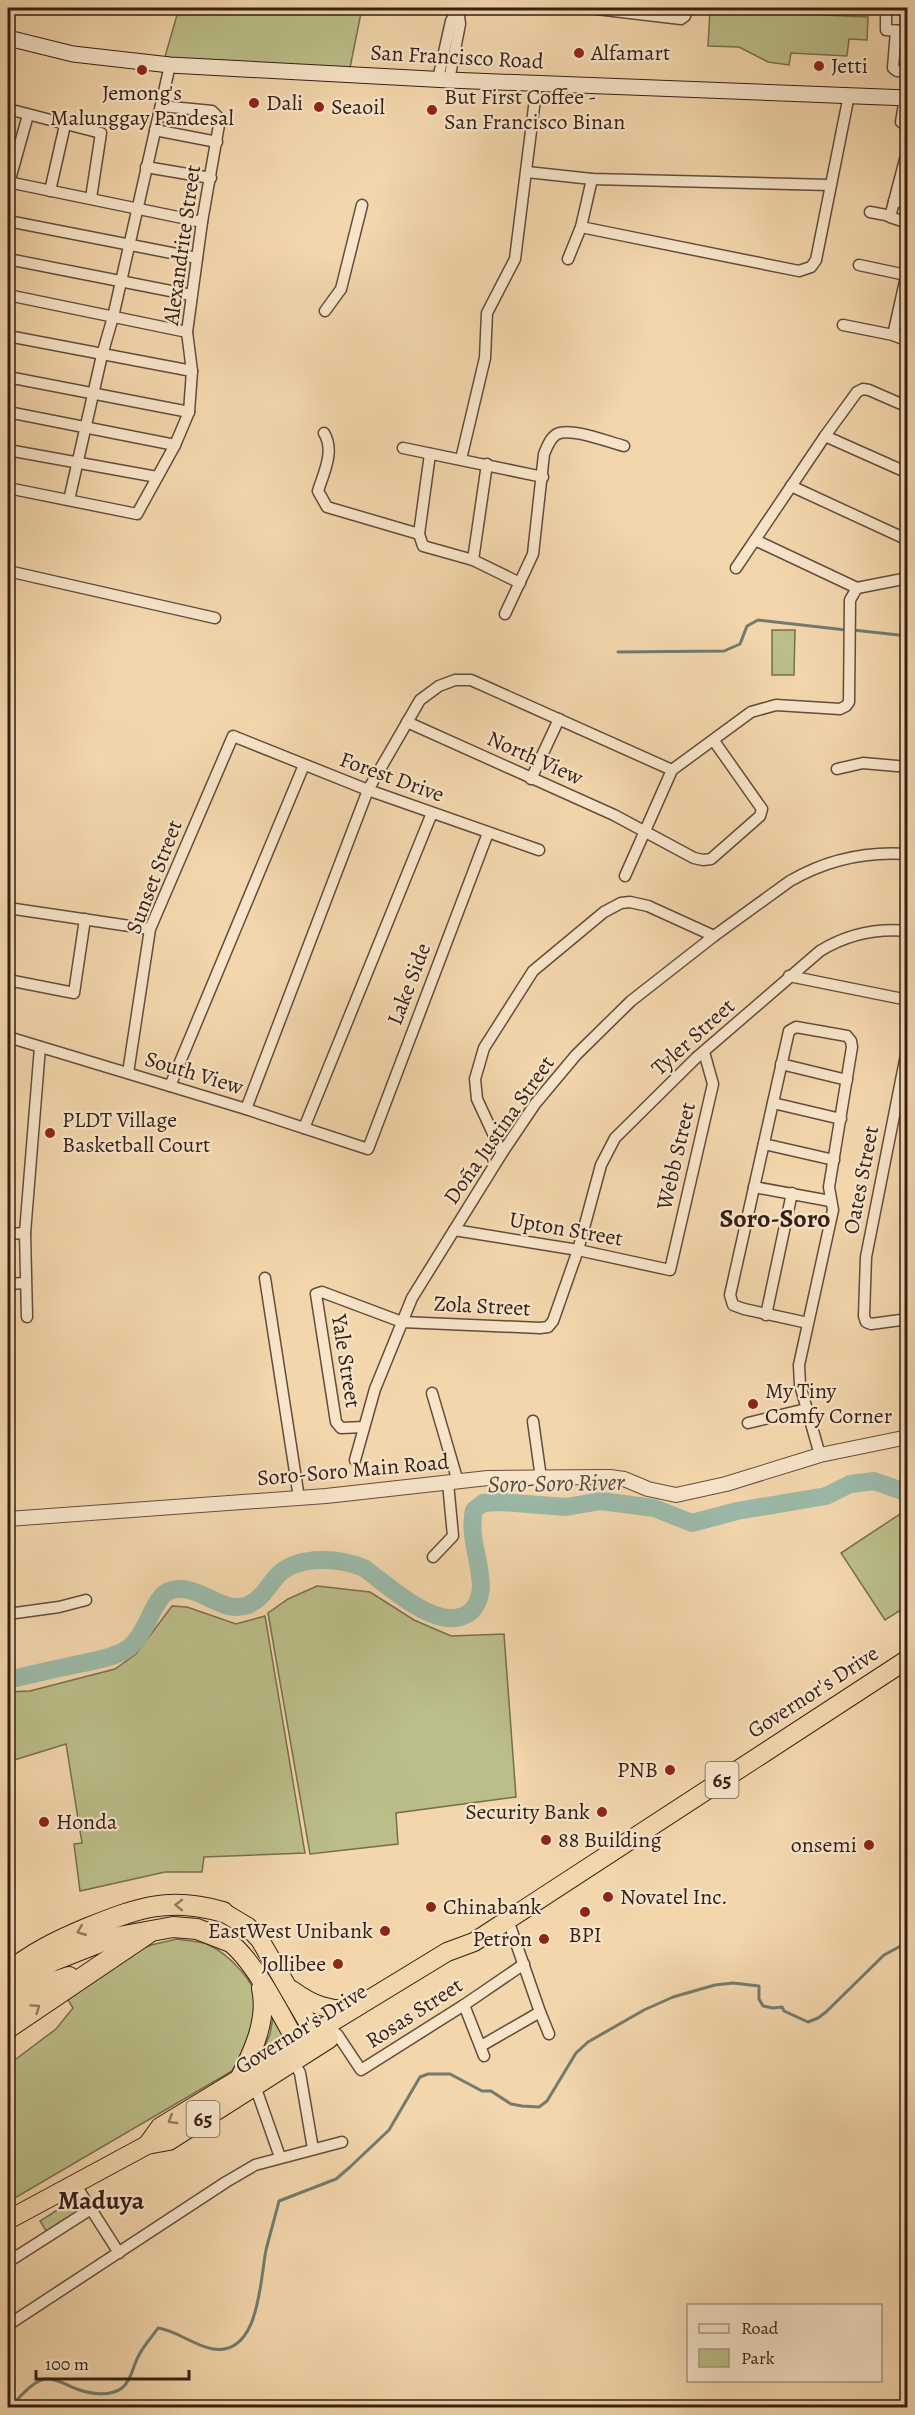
<svg xmlns="http://www.w3.org/2000/svg" width="915" height="2415" font-family="Alegreya,serif">
<style>
.green{fill:#bbbe89;stroke:#786e4f;stroke-width:1.5}
.lines{fill:none;stroke-linecap:round;stroke-linejoin:round}
.stream{stroke:#727b6d;stroke-width:3}
.river{stroke:#9bb9a8;stroke-width:18}
.minor-casing{stroke:#644c3b;stroke-width:13}
.tertiary-casing{stroke:#644c3b;stroke-width:16}
.secondary-casing{stroke:#351e15;stroke-width:17}
.trunk-casing{stroke:#351e15;stroke-width:20}
.motorway-casing{stroke:#351e15;stroke-width:22}
.minor{stroke:#f7e4c9;stroke-width:10}
.tertiary{stroke:#f7e4c9;stroke-width:14}
.secondary{stroke:#f7e4c9;stroke-width:15}
.trunk{stroke:#f3d6ac;stroke-width:18}
.motorway{stroke:#f3d6ac;stroke-width:20}
.oneway{stroke:#947a60}
.poi-dot{fill:#8f2418;stroke:#f7e4c9;stroke-width:2}
.labels{text-anchor:middle;dominant-baseline:central;stroke-width:4.5;stroke-linejoin:round;paint-order:stroke}
.shield{fill:#f7e4c9;stroke:#6f594b;stroke-width:1.5}
.shield-label{font-size:21px;font-weight:bold;fill:#351e15}
.poi-label{font-size:22px;fill:#351e15;stroke:#f7e4c9;text-anchor:start}
.street-label{font-size:22px;fill:#351e15;stroke:#f7e4c9}
.water-label{font-size:24px;font-style:italic;fill:#544c41;stroke:#f7e4c9}
.quarter-label{font-size:26px;font-weight:bold;fill:#351e15;stroke:#f7e4c9}
</style>
<rect width="100%" height="100%" fill="#f3d6ac"/>
<filter id="stains"><feTurbulence type="fractalNoise" baseFrequency=".00333" numOctaves="4"/><feColorMatrix values="0 0 0 0 .2 0 0 0 0 .09 0 0 0 0 .02 0 0 0 .5 -.17"/></filter>
<radialGradient id="worn" r=".72"><stop offset=".6" stop-color="#630" stop-opacity="0"/><stop offset="1" stop-color="#630" stop-opacity=".3"/></radialGradient>
<!-- green -->
<g class="green">
<polygon points="179,8 362,8 350,68 164,60"/>
<polygon points="710,10 868,17 867,40 849,39 847,56 791,53 789,65 768,62 739,47 708,46"/>
<polygon points="772,630 795,630 794,675 772,675"/>
<polygon points="900,1514 907,1524 907,1606 885,1620 841,1553"/>
<polygon points="317,1586 370,1592 414,1620 451,1636 504,1634 516,1797 396,1813 398,1844 310,1854 268,1613 288,1599"/>
<polygon points="172,1606 187,1607 236,1624 265,1616 305,1853 204,1857 202,1872 165,1872 80,1891 74,1844 82,1843 66,1744 8,1762 8,1692 30,1691 115,1669 136,1654"/>
<path d="M 177,1939 C 187,1941 200,1941 209,1945 C 228,1954 258,1983 257,2005 C 255,2028 243,2051 232,2071 L 8,2202 L 8,2065 L 56,2029 L 73,2008 L 68,2000 L 123,1957 L 151,1945 Z"/>
<polygon points="274,2012 291,2043 257,2064 270,2034"/>
<polygon points="73,2200 81,2213 48,2234 40,2221"/>
</g>
<g class="lines">
<!-- stream -->
<g class="stream">
<polyline points="853,630 908,636"/>
<polyline points="618,652 724,651 740,644 747,626 758,620 846,630"/>
<path d="M 13,2404 C 21,2396 34,2380 46,2379 C 58,2378 67,2386 77,2389 C 90,2394 110,2397 122,2388 C 132,2380 133,2365 139,2355 C 144,2345 152,2337 158,2328 C 178,2331 194,2346 213,2349 C 260,2356 260,2279 266,2250 C 270,2234 275,2217 279,2201 L 336,2179 L 350,2167 L 389,2130 L 420,2077 L 428,2074 L 450,2074 L 482,2091 L 491,2091 L 511,2104 L 522,2106 L 539,2107 L 547,2101 L 576,2053 L 588,2042 L 644,2010 L 673,1997 L 715,1985 L 733,1983 L 759,1986 L 759,1999 L 763,2006 L 773,2008 L 782,2007 L 784,2011 L 808,2022 L 818,2018 L 826,2012 L 884,1955 L 908,1942"/>
</g>
<!-- river -->
<path class="river" d="M 8,1680 C 33,1674 58,1668 84,1663 C 97,1660 115,1657 127,1649 C 147,1636 153,1597 169,1591 C 196,1580 222,1616 248,1605 C 264,1598 269,1583 280,1573 C 301,1555 340,1558 364,1568 C 388,1585 438,1634 469,1613 C 477,1607 480,1597 481,1588 C 481,1561 468,1537 474,1510 L 483,1503 L 501,1502 L 566,1507 L 601,1501 L 654,1508 L 692,1523 L 737,1511 L 826,1496 L 850,1484 L 874,1481 L 908,1493"/>
<defs>
<g id="minor">
<polyline points="588,8 681,19 685,16 687,8"/>
<polyline points="886,8 886,30 908,31"/>
<polyline points="896,31 893,68 897,71 908,72"/>
<polyline points="438,79 451,21 458,8"/>
<polyline points="449,80 460,24 458,8"/>
<polyline points="905,98 901,122 908,127"/>
<polyline points="8,109 101,133 91,198"/>
<polyline points="155,130 217,142"/>
<polyline points="908,148 890,217 908,223"/>
<polyline points="146,167 211,178"/>
<polyline points="527,172 592,179 829,185"/>
<polyline points="8,182 202,222"/>
<polyline points="9,183 28,115"/>
<polyline points="50,191 65,125"/>
<polyline points="894,201 908,203"/>
<polyline points="870,212 891,216"/>
<polyline points="8,221 197,258"/>
<polyline points="581,227 799,271 811,267 816,260 849,95"/>
<polyline points="8,259 191,295"/>
<polyline points="568,259 581,227 592,179"/>
<polyline points="859,265 906,275"/>
<polyline points="8,295 187,332"/>
<polyline points="325,311 341,289 362,205"/>
<polyline points="843,325 893,335 908,341"/>
<polyline points="893,335 908,268"/>
<polyline points="8,336 192,371"/>
<polyline points="8,377 189,412"/>
<polyline points="8,412 175,445"/>
<path d="M 324,433 C 335,451 324,472 318,491 L 327,507 L 419,534"/>
<polyline points="825,436 908,473"/>
<polyline points="403,448 543,477"/>
<polyline points="8,450 157,477"/>
<polyline points="430,454 419,534 423,546 473,560 520,583"/>
<polyline points="461,459 485,358 487,313 515,259 537,83"/>
<polyline points="791,486 908,540"/>
<polyline points="8,488 137,514 175,445 189,412 192,371 187,332 202,222 220,119 212,111 161,106"/>
<polyline points="69,500 102,355 113,317 170,65"/>
<polyline points="755,540 857,588 908,578"/>
<polyline points="473,560 487,464"/>
<polyline points="736,568 825,436 857,392 863,389 869,390 908,407"/>
<polyline points="8,571 215,618"/>
<path d="M 505,614 L 533,554 L 544,454 C 547,447 550,438 557,434 C 572,427 608,442 624,446"/>
<polyline points="407,722 614,815 694,858 703,860 711,859 760,816 762,809 714,741"/>
<polyline points="837,769 863,763 908,767"/>
<polyline points="531,779 559,719"/>
<polyline points="625,876 672,770 751,712 776,705 840,709 846,706 849,702 850,600 857,588"/>
<polyline points="8,908 150,929"/>
<polyline points="789,976 908,1000"/>
<polyline points="8,980 74,993 85,919"/>
<polyline points="8,1037 246,1109 368,1149 488,833"/>
<polyline points="908,1045 866,1257 864,1316 866,1322 871,1324 908,1319"/>
<polyline points="781,1064 847,1080"/>
<polyline points="128,1073 150,929 233,736 368,790 539,850"/>
<polyline points="170,1086 304,765"/>
<polyline points="773,1103 841,1119"/>
<polyline points="246,1109 368,790 420,700 439,686 455,680 471,680 672,770"/>
<polyline points="304,1128 432,813"/>
<polyline points="764,1144 834,1160"/>
<polyline points="502,1153 477,1099 475,1079 484,1048 533,971 604,912 621,903 630,902 648,906 714,936"/>
<polyline points="754,1187 830,1201"/>
<polyline points="454,1230 578,1250 670,1270 713,1084 704,1052"/>
<polyline points="8,1234 25,1233"/>
<polyline points="265,1278 299,1498"/>
<polyline points="8,1284 25,1283"/>
<polyline points="766,1315 792,1193"/>
<polyline points="27,1317 25,1233 40,1047"/>
<polyline points="808,1323 744,1309 733,1305 730,1295 789,1031 796,1027 847,1036 851,1041 852,1047 829,1187 833,1210 799,1365 800,1385 820,1455"/>
<polyline points="432,1393 458,1482"/>
<polyline points="533,1421 541,1478"/>
<polyline points="748,1423 806,1409"/>
<path d="M 364,1427 L 341,1428 L 336,1422 L 316,1294 L 322,1292 L 402,1322 L 540,1328 L 548,1327 L 553,1321 L 578,1250 L 601,1165 L 615,1138 L 696,1058 L 820,951 C 846,935 876,928 908,931"/>
<path d="M 355,1460 L 375,1389 L 412,1298 L 502,1153 L 535,1104 L 576,1055 L 631,1001 L 714,936 L 790,881 C 826,860 866,851 908,854"/>
<polyline points="433,1557 453,1536 448,1483"/>
<polyline points="8,1614 59,1607 86,1600"/>
<polyline points="508,1920 540,2012 549,2034"/>
<polyline points="464,2005 484,2056"/>
<polyline points="337,2034 361,2070 464,2005 524,1964"/>
<polyline points="481,2046 540,2012"/>
<polyline points="294,2062 300,2073 313,2149"/>
<polyline points="255,2086 280,2157"/>
<polyline points="75,2184 119,2253"/>
<polyline points="8,2262 91,2209"/>
<polyline points="8,2325 226,2182 255,2165 342,2142"/>
<polyline points="8,2401 12,2408"/>
</g>
<polyline id="tertiary" points="8,1519 326,1496 488,1478 610,1477 624,1479 648,1489 676,1495 726,1484 820,1455 908,1437"/>
<polyline id="secondary" points="8,38 73,54 170,65 449,80 908,98"/>
<g id="trunk">
<polyline points="223,1912 248,1927 260,1940 320,2043"/>
<path d="M 228,1941 C 256,1961 285,2023 303,2054"/>
<path d="M 292,1990 C 311,2004 331,2013 355,2008"/>
<path d="M 239,2079 C 253,2051 268,2020 261,1988"/>
<polyline points="147,2145 160,2127 447,1952 474,1942 908,1659"/>
<polyline points="8,2220 147,2145 169,2141 329,2039"/>
</g>
<g id="motorway">
<path d="M 8,1973 C 32,1953 59,1940 88,1928 C 138,1908 169,1896 223,1912"/>
<polyline points="8,1989 52,1961 108,1939 173,1927 197,1929 228,1941"/>
<polyline points="8,2007 39,1987 69,1977"/>
<polyline points="8,2028 147,1934"/>
</g>
</defs>
<!-- minor casing -->
<use href="#minor" class="minor-casing"/>
<!-- tertiary casing -->
<use href="#tertiary" class="tertiary-casing"/>
<!-- secondary casing -->
<use href="#secondary" class="secondary-casing"/>
<!-- trunk casing -->
<use href="#trunk" class="trunk-casing"/>
<!-- motorway casing -->
<use href="#motorway" class="motorway-casing"/>
<!-- minor -->
<use href="#minor" class="minor"/>
<!-- tertiary -->
<use href="#tertiary" class="tertiary"/>
<!-- secondary -->
<use href="#secondary" class="secondary"/>
<!-- trunk -->
<use href="#trunk" class="trunk"/>
<!-- motorway -->
<use href="#motorway" class="motorway"/>
</g>
<!-- one-way arrows -->
<defs><path id="oneway-chevron" d="M-2-3.5L2.5 0L-2 3.5" fill="none" stroke-width="1.6" stroke-linecap="round" stroke-linejoin="round" transform="scale(1.5)"/></defs>
<g class="oneway">
<use href="#oneway-chevron" transform="translate(179 1905) rotate(-179)"/>
<use href="#oneway-chevron" transform="translate(81 1931) rotate(158)"/>
<use href="#oneway-chevron" transform="translate(36 2008) rotate(-35)"/>
<use href="#oneway-chevron" transform="translate(172 2120) rotate(149)"/>
</g>
<!-- markers -->
<g class="poi-dot">
<circle cx="579" cy="53" r="6"/>
<circle cx="819" cy="66" r="6"/>
<circle cx="142" cy="70" r="6"/>
<circle cx="254" cy="103" r="6"/>
<circle cx="319" cy="107" r="6"/>
<circle cx="432" cy="110" r="6"/>
<circle cx="50" cy="1133" r="6"/>
<circle cx="753" cy="1404" r="6"/>
<circle cx="670" cy="1770" r="6"/>
<circle cx="602" cy="1812" r="6"/>
<circle cx="44" cy="1822" r="6"/>
<circle cx="546" cy="1840" r="6"/>
<circle cx="869" cy="1845" r="6"/>
<circle cx="608" cy="1897" r="6"/>
<circle cx="431" cy="1907" r="6"/>
<circle cx="585" cy="1912" r="6"/>
<circle cx="385" cy="1931" r="6"/>
<circle cx="544" cy="1939" r="6"/>
<circle cx="338" cy="1964" r="6"/>
</g>
<g class="labels">
<!-- shield labels -->
<g class="shield">
<rect x="705.5" y="1762" width="33" height="36" rx="4.5"/>
<rect x="186.5" y="2101" width="33" height="36" rx="4.5"/>
</g>
<g class="shield-label">
<text x="722" y="1780">65</text>
<text x="203" y="2119">65</text>
</g>
<!-- poi labels -->
<g class="poi-label">
<text x="591" y="53">Alfamart</text>
<text x="831" y="66">Jetti</text>
<text x="142" y="93" text-anchor="middle">Jemong's<tspan x="142" dy="25">Malunggay Pandesal</tspan></text>
<text x="444" y="97">But First Coffee -<tspan x="444" dy="25">San Francisco Binan</tspan></text>
<text x="266" y="103">Dali</text>
<text x="331" y="107">Seaoil</text>
<text x="62" y="1120">PLDT Village<tspan x="62" dy="25">Basketball Court</tspan></text>
<text x="765" y="1391">My Tiny<tspan x="765" dy="25">Comfy Corner</tspan></text>
<text x="658" y="1770" text-anchor="end">PNB</text>
<text x="590" y="1812" text-anchor="end">Security Bank</text>
<text x="56" y="1822">Honda</text>
<text x="558" y="1840">88 Building</text>
<text x="857" y="1845" text-anchor="end">onsemi</text>
<text x="620" y="1897">Novatel Inc.</text>
<text x="443" y="1907">Chinabank</text>
<text x="373" y="1931" text-anchor="end">EastWest Unibank</text>
<text x="585" y="1935" text-anchor="middle">BPI</text>
<text x="532" y="1939" text-anchor="end">Petron</text>
<text x="326" y="1964" text-anchor="end">Jollibee</text>
</g>
<!-- street labels -->
<g class="street-label">
<text transform="translate(457 57) rotate(3)">San Francisco Road</text>
<text transform="translate(182 245) rotate(-82)">Alexandrite Street</text>
<text transform="translate(535 758) rotate(24)">North View</text>
<text transform="translate(392 777) rotate(20)">Forest Drive</text>
<text transform="translate(154 877) rotate(-69)">Sunset Street</text>
<text transform="translate(409 984) rotate(-69)">Lake Side</text>
<text transform="translate(693 1037) rotate(-42)">Tyler Street</text>
<text transform="translate(194 1073) rotate(17)">South View</text>
<text transform="translate(499 1130) rotate(-55)">Doña Justina Street</text>
<text transform="translate(676 1156) rotate(-77)">Webb Street</text>
<text transform="translate(861 1180) rotate(-79)">Oates Street</text>
<text transform="translate(566 1229) rotate(10)">Upton Street</text>
<text transform="translate(482 1306) rotate(3)">Zola Street</text>
<text transform="translate(346 1361) rotate(81)">Yale Street</text>
<text transform="translate(353 1470) rotate(-5)">Soro-Soro Main Road</text>
<text transform="translate(813 1692) rotate(-33)">Governor's Drive</text>
<text transform="translate(414 2013) rotate(-33)">Rosas Street</text>
<text transform="translate(301 2029) rotate(-32)">Governor's Drive</text>
</g>
<!-- water labels -->
<g class="water-label">
<text transform="translate(556 1483) rotate(-1)">Soro-Soro River</text>
</g>
<!-- quarter labels -->
<g class="quarter-label">
<text x="775" y="1218">Soro-Soro</text>
<text x="101" y="2200">Maduya</text>
</g>
</g>
<!-- margin -->
<rect width="915" height="2415" fill="none" stroke="#f3d6ac" stroke-width="30"/>
<rect x="9" y="9" width="897" height="2397" fill="none" stroke="#351e15" stroke-width="3"/>
<rect x="15" y="15" width="885" height="2385" fill="none" stroke="#351e15" stroke-width="1.5"/>
<!-- legend -->
<rect x="687" y="2304" width="195" height="78" fill="#f7e4c9" stroke="#a99581" stroke-width="1.5"/>
<rect x="699" y="2324" width="30" height="9" fill="#f7e4c9" stroke="#a99581" stroke-width="1.5"/>
<text x="741" y="2334" font-size="18" fill="#351e15">Road</text>
<rect x="699" y="2349" width="30" height="18" fill="#bbbe89" stroke="#a99581" stroke-width="1.5"/>
<text x="741" y="2364" font-size="18" fill="#351e15">Park</text>
<!-- scale -->
<path d="M36 2370v9h153v-9" fill="none" stroke="#351e15" stroke-width="3"/>
<text x="45" y="2370" font-size="18" fill="#351e15" stroke="#f7e4c9" stroke-width="4.5" paint-order="stroke">100 m</text>
<rect width="100%" height="100%" filter="url(#stains)"/>
<rect width="100%" height="100%" fill="url(#worn)"/>
</svg>
